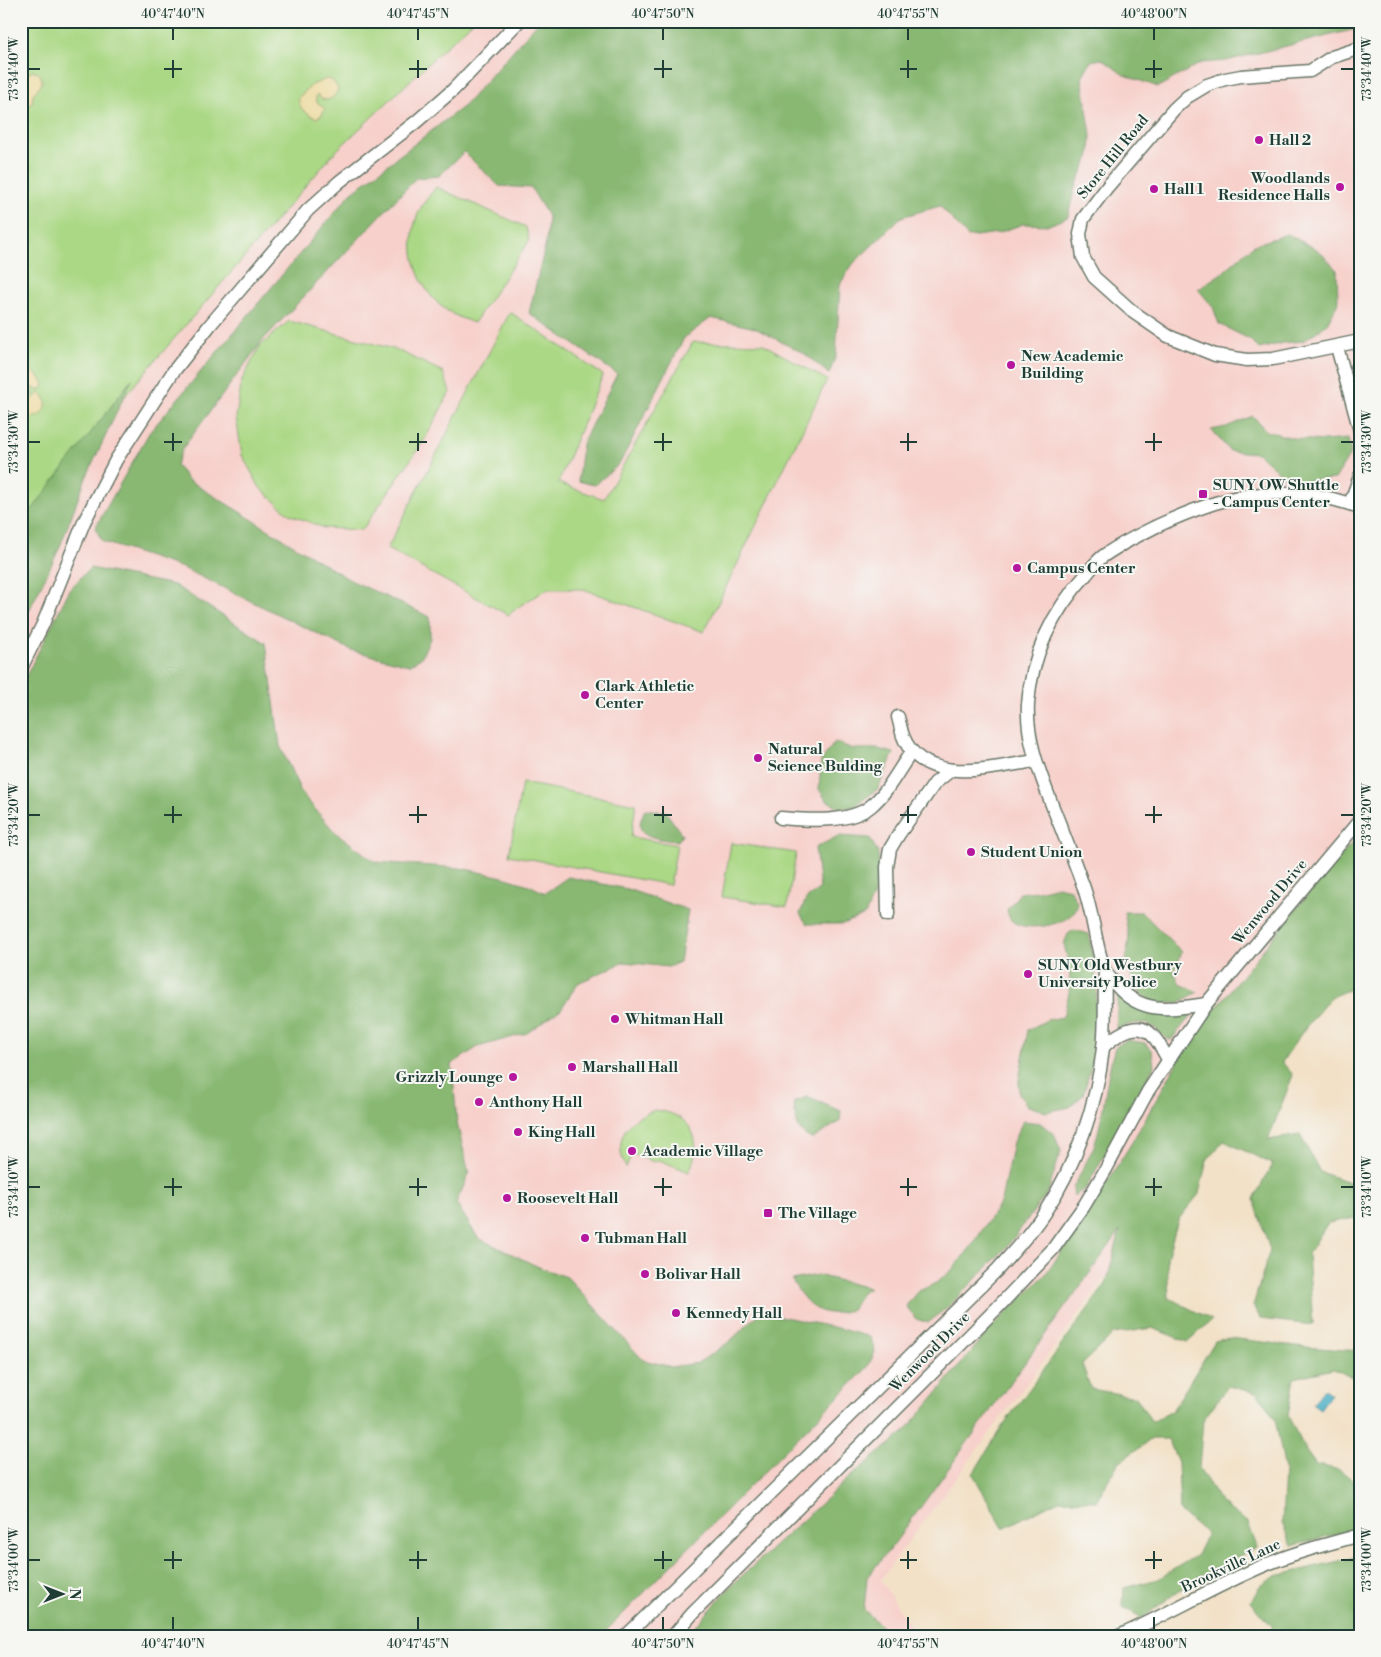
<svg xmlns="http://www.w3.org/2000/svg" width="1381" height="1657" font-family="'Libre Bodoni',serif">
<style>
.built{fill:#f7d0cb}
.green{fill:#abd885;stroke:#658a5c}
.forest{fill:#88b872;stroke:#547a53}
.sand{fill:#eeda9e;stroke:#868c69}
.water{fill:#47afc6;stroke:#33767d}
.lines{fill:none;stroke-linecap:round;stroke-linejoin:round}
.street-casing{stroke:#697667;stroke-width:15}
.street{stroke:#fff;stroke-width:12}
.ticks{fill:none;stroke:#1f3d34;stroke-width:2}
.poi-dot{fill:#b5179e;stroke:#f6f6f2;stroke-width:2}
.labels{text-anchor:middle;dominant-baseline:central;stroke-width:4;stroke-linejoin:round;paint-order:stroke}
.poi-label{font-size:15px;font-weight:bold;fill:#1f3d34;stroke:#f6f6f2;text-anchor:start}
.street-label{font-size:15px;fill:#1f3d34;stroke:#f6f6f2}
.neatline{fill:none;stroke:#1f3d34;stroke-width:2}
.ticks-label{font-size:12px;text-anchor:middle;fill:#1f3d34}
</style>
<rect width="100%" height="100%" fill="#f6f6f2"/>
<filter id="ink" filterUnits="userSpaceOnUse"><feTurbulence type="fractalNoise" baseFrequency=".02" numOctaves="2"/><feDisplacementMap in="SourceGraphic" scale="10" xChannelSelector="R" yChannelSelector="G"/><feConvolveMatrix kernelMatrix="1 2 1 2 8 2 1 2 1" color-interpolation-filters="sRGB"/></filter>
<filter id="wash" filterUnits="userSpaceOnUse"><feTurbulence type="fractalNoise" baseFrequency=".0096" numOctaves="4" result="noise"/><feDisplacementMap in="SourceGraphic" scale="20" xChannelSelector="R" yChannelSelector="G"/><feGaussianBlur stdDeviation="1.12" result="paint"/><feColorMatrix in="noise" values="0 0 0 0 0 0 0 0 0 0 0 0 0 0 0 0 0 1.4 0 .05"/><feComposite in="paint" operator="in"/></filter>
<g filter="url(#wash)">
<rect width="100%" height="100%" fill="#f2e1c7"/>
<!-- built -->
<polygon class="built" points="473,21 1360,21 1360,937 880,1580 917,1636 21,1636 21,541 68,473 129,391 335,152"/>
<!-- green -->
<g class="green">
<polygon points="21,21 473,21 335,152 129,391 68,473 21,541"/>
<path d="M 436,187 L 526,227 L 529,241 L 474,323 C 467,320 459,318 453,314 C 416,295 401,241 422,206 C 426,199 432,193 436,187 Z"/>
<polygon points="510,312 603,375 558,483 604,499 693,342 763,344 827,380 704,632 583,589 547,589 524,603 508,615 387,549"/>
<polygon points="289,321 397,350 443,372 450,392 425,439 362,530 324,528 289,514 260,488 242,455 236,417 242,380 260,346"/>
<polygon points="522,783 636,804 631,837 677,845 670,885 509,855"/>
<polygon points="731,843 796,853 787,907 722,897"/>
<path d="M 656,1110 C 693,1115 704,1141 689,1172 L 659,1160 L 654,1162 L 632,1154 L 626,1168 C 612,1139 627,1117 656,1110 Z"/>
</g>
<!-- forest -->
<g class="forest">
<polygon points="539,21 1360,21 1360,28 1226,61 1201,63 1158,87 1124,75 1102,59 1091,61 1082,77 1091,135 1090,155 1074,190 1068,217 1049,225 1023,224 998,233 968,237 940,206 901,217 853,264 840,284 836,356 829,374 805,354 755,328 711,318 684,338 620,463 595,485 578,481 582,444 617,374 529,313 546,243 548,216 531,188 499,186 464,152 439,176 416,178 263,340 183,448 176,465 188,480 350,580 430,617 430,638 421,658 409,665 351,650 183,568 103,542 95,528 149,433 351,193 465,105"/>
<polygon points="1287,234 1318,250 1337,270 1338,303 1326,325 1303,341 1283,343 1259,349 1249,339 1219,324 1213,307 1198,289 1222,273 1254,245"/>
<polygon points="132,379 85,480 59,549 21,627 21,524"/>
<polygon points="1253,416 1266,431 1297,439 1324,441 1348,439 1351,453 1335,479 1297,481 1284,477 1258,453 1230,451 1211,430 1226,427"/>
<polygon points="90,568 174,585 266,643 280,746 302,794 334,831 375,862 460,868 503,877 529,885 545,893 568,877 627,889 688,910 680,962 668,967 624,962 578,983 561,1009 527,1033 478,1047 452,1064 457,1123 469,1174 456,1203 478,1238 541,1268 567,1277 643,1360 672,1367 698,1363 729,1342 761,1312 837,1328 870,1337 875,1352 867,1368 601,1636 21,1636 21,686 70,589"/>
<polygon points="835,742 853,749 878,749 894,753 878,789 853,807 840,808 826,800 819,789 821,761"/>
<path d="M 645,809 L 666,812 L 682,835 L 678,841 C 670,841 644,838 641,829 C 638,823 643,815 645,809 Z"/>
<polygon points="1360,834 1360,985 1331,997 1305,1028 1282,1062 1293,1075 1268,1140 1300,1135 1320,1172 1360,1186 1360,1217 1328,1223 1308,1254 1313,1325 1261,1319 1253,1306 1270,1250 1254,1199 1272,1164 1224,1141 1207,1160 1199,1194 1178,1220 1167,1258 1169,1298 1212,1320 1188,1342 1152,1328 1113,1334 1082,1364 1091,1389 1136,1397 1152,1422 1172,1411 1215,1341 1230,1338 1304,1347 1360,1351 1360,1380 1333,1369 1294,1378 1288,1416 1305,1450 1316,1465 1340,1470 1360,1486 1360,1527 1292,1546 1282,1523 1285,1471 1275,1418 1257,1393 1228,1386 1203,1420 1199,1468 1222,1504 1248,1523 1257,1547 1196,1578 1142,1618 1123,1607 1124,1588 1158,1579 1197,1555 1207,1534 1180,1512 1178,1462 1168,1439 1152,1439 1119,1462 1096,1501 1059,1500 1003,1528 973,1474 1001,1428 1106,1284 1120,1231 894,1544 867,1577 864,1610 892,1636 783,1636 780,1633 772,1636 687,1636 733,1584 852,1475 904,1433 990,1329 1045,1275 1089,1211 1131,1144 1190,1040 1327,871"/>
<polygon points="838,836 870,838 878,853 879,883 865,915 843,924 807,924 800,914 806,899 820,888 815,848"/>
<path d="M 1058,886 L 1070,889 L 1078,904 C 1076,907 1075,912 1072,914 C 1061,926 1025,932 1012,921 C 1009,918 1008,914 1007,910 L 1020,893 L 1038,891 Z"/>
<polygon points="1124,912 1142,912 1182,952 1174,972 1180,984 1198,992 1178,1003 1154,1003 1142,995 1134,983 1126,962 1129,937"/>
<polygon points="1074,930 1089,934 1097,985 1092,1064 1083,1095 1070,1107 1046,1112 1028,1106 1019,1095 1019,1080 1028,1030 1047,1020 1063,1017 1069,993 1070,969 1064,944 1068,934"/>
<path d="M 1118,995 C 1143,1015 1162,1019 1193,1013 L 1171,1040 C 1161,1037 1162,1034 1155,1028 C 1143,1019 1129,1024 1116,1029 Z"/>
<path d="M 1127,1040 L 1145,1043 L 1152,1051 L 1154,1066 L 1086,1188 L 1074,1196 L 1073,1188 C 1080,1174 1088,1160 1094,1146 C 1105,1114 1105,1079 1115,1047 Z"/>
<path d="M 807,1097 L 841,1111 L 840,1121 L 813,1139 C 796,1134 795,1118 794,1102 Z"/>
<polygon points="1023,1121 1040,1123 1054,1134 1061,1151 1048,1192 1006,1248 950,1305 928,1323 916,1319 906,1306 917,1292 936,1283 953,1269 974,1243 1001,1201 1013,1142"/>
<path d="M 817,1275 L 869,1288 L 862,1293 L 851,1310 C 844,1311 837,1314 831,1313 C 813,1313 799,1294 792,1280 Z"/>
<polygon points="1360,1556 1360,1636 1274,1636 1272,1626 1251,1602 1259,1587 1276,1576"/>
</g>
<!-- sand -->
<g class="sand">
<path d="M 33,71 C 40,72 42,77 42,83 L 33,94 L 32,103 L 28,105 L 22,105 L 21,78 Z"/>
<path d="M 326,79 L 332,80 L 338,88 C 337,94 333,98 328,100 L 321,99 L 318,95 L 316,96 L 316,101 L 325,109 L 321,116 L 316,118 C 307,114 297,108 299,97 L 312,85 Z"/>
<path d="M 21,366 C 30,369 41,376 44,385 L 42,389 L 37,390 L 21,380 Z"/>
<polygon points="24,385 30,387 33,393 25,398 21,397 21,387"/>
<path d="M 40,393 C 55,403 40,423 24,416 C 23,413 22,411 24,408 C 27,404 36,395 40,393 Z"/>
</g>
<!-- water -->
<polygon class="water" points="1324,1389 1331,1394 1320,1409 1313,1404"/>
</g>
<g filter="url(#ink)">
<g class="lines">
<defs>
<g id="street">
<polyline points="1360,48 1332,57 1310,71 1241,76 1225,79 1207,85 1187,97 1174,109 1108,186 1083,219 1080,234 1083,257 1094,277 1133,312 1168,336 1215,355 1247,360 1273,359 1360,341"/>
<polyline points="1337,347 1360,431"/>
<polyline points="1350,504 1360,476"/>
<polyline points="21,668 43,624 84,522 116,460 173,372 210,325 308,210 339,182 416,122 453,90 519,21"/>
<path d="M 898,717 C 900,724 901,730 903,736 C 923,788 994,767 1035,761"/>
<path d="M 781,818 C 807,820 849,824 871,806 C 888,792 899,769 912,751"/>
<polyline points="888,915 887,867 890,849 899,834 935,783 951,770"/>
<path d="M 1206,1004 C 1172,1009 1142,1015 1117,986 C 1113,981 1106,975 1104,969 C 1094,940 1093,909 1081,880 C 1072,855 1062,830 1052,805 C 1040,773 1026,740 1028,704 C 1031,656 1053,611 1085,576 C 1090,570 1096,562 1102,557 C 1118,545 1139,535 1157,526 C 1203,505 1238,492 1290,493 C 1314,493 1337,500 1360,507"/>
<path d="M 1103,1047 C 1115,1036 1137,1019 1152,1035 C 1159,1042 1163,1051 1168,1059"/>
<path d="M 626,1636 L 998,1269 C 1014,1251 1031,1233 1044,1213 C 1076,1165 1097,1105 1103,1048 C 1106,1023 1104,997 1105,972"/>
<polyline points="673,1636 693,1613 998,1307 1053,1249 1084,1206 1106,1169 1148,1091 1206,1004 1360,820"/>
<path d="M 1119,1636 C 1172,1613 1221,1582 1275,1561 C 1302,1550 1332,1543 1360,1535"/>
</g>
</defs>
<!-- street casing -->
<use href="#street" class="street-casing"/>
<!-- street -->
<use href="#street" class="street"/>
</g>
</g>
<!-- ticks -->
<path class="ticks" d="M 173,28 L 173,40M 418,28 L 418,40M 663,28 L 663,40M 908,28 L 908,40M 1154,28 L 1154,40M 173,60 L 173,78M 418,60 L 418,78M 663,60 L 663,78M 908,60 L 908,78M 1154,60 L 1154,78M 28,69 L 40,69M 164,69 L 182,69M 409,69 L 427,69M 654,69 L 672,69M 900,69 L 917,69M 1145,69 L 1162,69M 1341,69 L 1354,69M 173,433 L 173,451M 418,433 L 418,451M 663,433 L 663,451M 908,433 L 908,451M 1154,433 L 1154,451M 28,442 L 40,442M 164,442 L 182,442M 409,442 L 427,442M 654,442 L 672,442M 900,442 L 917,442M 1145,442 L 1162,442M 1341,442 L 1354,442M 173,806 L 173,823M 418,806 L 418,823M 663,806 L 663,823M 908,806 L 908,823M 1154,806 L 1154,823M 28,815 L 40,815M 164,815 L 182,815M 409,815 L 427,815M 654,815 L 672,815M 900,815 L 917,815M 1145,815 L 1162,815M 1341,815 L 1354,815M 173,1178 L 173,1196M 418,1178 L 418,1196M 663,1178 L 663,1196M 908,1178 L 908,1196M 1154,1178 L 1154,1196M 28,1187 L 40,1187M 164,1187 L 182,1187M 409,1187 L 427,1187M 654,1187 L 672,1187M 900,1187 L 917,1187M 1145,1187 L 1162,1187M 1341,1187 L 1354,1187M 173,1551 L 173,1569M 418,1551 L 418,1569M 663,1551 L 663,1569M 908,1551 L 908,1569M 1154,1551 L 1154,1569M 28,1560 L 40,1560M 164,1560 L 182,1560M 409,1560 L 427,1560M 654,1560 L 672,1560M 900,1560 L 917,1560M 1145,1560 L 1162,1560M 1341,1560 L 1354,1560M 173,1617 L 173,1630M 418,1617 L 418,1630M 663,1617 L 663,1630M 908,1617 L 908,1630M 1154,1617 L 1154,1630"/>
<!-- markers -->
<g class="poi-dot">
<circle cx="1259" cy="140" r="5"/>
<circle cx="1340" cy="187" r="5"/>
<circle cx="1154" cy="189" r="5"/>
<circle cx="1011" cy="365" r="5"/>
<rect x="1198" y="489" width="10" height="10" rx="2.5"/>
<circle cx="1017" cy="568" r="5"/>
<circle cx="585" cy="695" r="5"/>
<circle cx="758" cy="758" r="5"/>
<circle cx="971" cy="852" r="5"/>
<circle cx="1028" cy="974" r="5"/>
<circle cx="615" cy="1019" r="5"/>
<circle cx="572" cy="1067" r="5"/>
<circle cx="513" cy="1077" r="5"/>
<circle cx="479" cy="1102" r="5"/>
<circle cx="518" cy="1132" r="5"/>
<circle cx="632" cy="1151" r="5"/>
<circle cx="507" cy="1198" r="5"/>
<rect x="763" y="1208" width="10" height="10" rx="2.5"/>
<circle cx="585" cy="1238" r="5"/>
<circle cx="645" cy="1274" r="5"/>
<circle cx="676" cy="1313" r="5"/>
</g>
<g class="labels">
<!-- poi labels -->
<g class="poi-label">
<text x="1269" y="140">Hall 2</text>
<text x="1330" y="178" text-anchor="end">Woodlands<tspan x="1330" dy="17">Residence Halls</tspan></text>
<text x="1164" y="189">Hall 1</text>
<text x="1021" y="356">New Academic<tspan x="1021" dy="17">Building</tspan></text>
<text x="1213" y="485">SUNY OW Shuttle<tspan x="1213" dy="17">- Campus Center</tspan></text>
<text x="1027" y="568">Campus Center</text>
<text x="595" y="686">Clark Athletic<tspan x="595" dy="17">Center</tspan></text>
<text x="768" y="749">Natural<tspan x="768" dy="17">Science Bulding</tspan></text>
<text x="981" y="852">Student Union</text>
<text x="1038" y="965">SUNY Old Westbury<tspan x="1038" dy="17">University Police</tspan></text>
<text x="625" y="1019">Whitman Hall</text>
<text x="582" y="1067">Marshall Hall</text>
<text x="503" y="1077" text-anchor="end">Grizzly Lounge</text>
<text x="489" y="1102">Anthony Hall</text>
<text x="528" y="1132">King Hall</text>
<text x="642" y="1151">Academic Village</text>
<text x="517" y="1198">Roosevelt Hall</text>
<text x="778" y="1213">The Village</text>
<text x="595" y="1238">Tubman Hall</text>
<text x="655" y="1274">Bolivar Hall</text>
<text x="686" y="1313">Kennedy Hall</text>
</g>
<!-- street labels -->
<g class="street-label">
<text transform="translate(1113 157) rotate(-51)">Store Hill Road</text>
<text transform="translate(1270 902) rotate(-50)">Wenwood Drive</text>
<text transform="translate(930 1352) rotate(-45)">Wenwood Drive</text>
<text transform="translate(1231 1566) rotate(-25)">Brookville Lane</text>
</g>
</g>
<!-- margin -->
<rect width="1381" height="1657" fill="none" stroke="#f6f6f2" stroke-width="55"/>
<!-- north arrow -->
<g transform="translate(62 1594) rotate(90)" stroke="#f6f6f2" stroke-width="4" paint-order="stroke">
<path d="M0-4L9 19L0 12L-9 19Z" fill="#1f3d34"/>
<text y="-8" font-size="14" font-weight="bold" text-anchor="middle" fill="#1f3d34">N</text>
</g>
<rect x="28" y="28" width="1326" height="1602" class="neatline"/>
<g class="ticks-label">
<text x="173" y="18">40°47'40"N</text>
<text x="418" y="18">40°47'45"N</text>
<text x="663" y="18">40°47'50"N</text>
<text x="908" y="18">40°47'55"N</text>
<text x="1154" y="18">40°48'00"N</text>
<text transform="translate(1367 69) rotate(-90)" y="4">73°34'40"W</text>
<text transform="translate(14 69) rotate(-90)" y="4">73°34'40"W</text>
<text transform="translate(1367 442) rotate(-90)" y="4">73°34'30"W</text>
<text transform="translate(14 442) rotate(-90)" y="4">73°34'30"W</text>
<text transform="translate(14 815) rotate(-90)" y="4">73°34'20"W</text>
<text transform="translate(1367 815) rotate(-90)" y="4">73°34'20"W</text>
<text transform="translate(14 1187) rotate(-90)" y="4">73°34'10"W</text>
<text transform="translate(1367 1187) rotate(-90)" y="4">73°34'10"W</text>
<text transform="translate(14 1560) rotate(-90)" y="4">73°34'00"W</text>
<text transform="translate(1367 1560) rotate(-90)" y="4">73°34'00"W</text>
<text x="173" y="1648">40°47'40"N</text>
<text x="418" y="1648">40°47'45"N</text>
<text x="663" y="1648">40°47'50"N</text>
<text x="908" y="1648">40°47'55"N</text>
<text x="1154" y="1648">40°48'00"N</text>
</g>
</svg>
